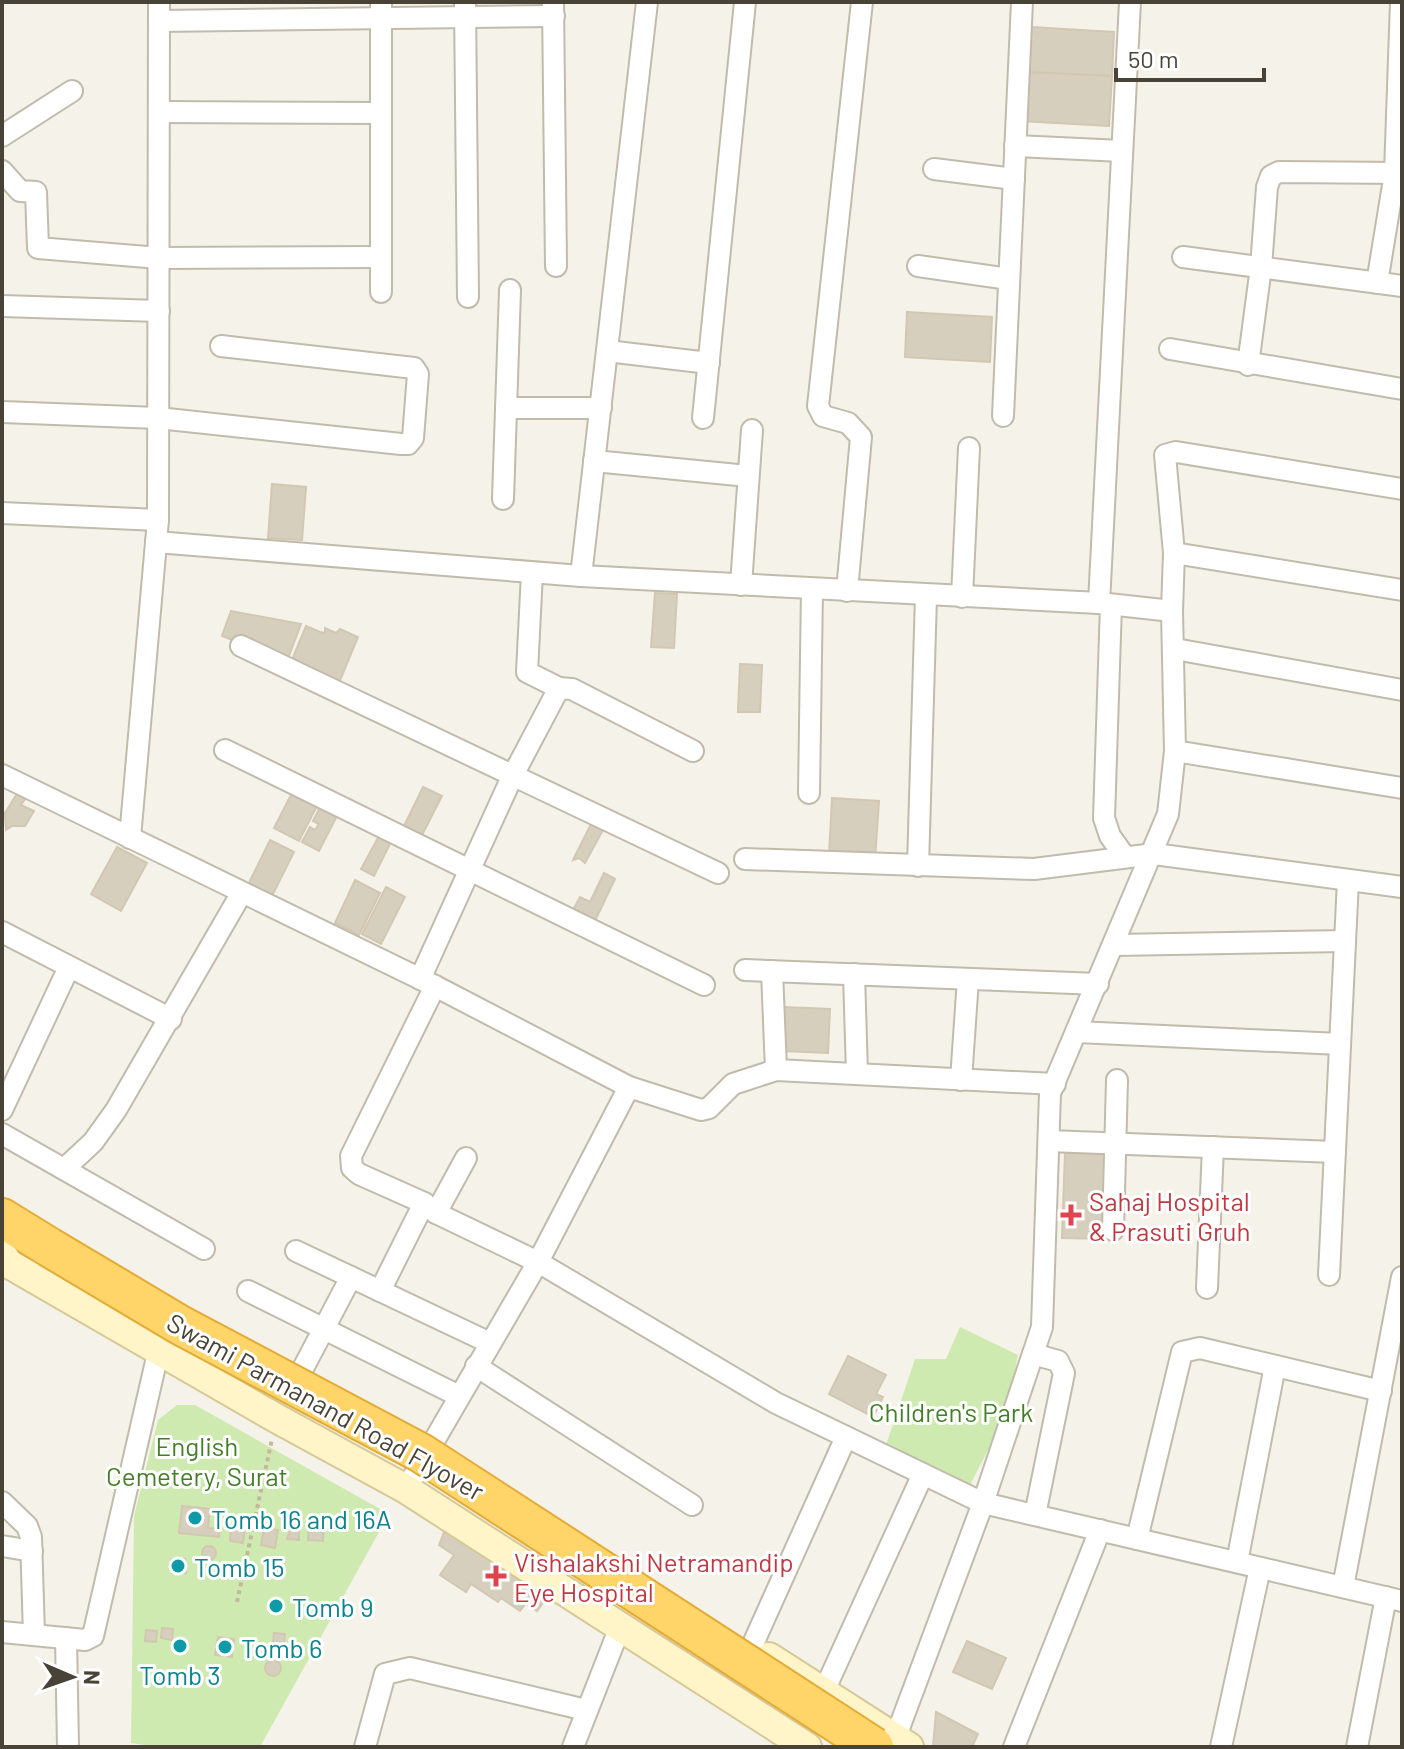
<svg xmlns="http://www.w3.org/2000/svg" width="1404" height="1749" font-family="Barlow,sans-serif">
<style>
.green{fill:#ceeab1;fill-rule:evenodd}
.building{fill:#d7cfbe;stroke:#d2c7b1;stroke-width:2}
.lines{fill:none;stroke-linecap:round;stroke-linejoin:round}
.street-casing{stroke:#c1bbab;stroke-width:24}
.secondary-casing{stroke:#d6c898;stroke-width:32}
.highway-casing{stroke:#e3ab36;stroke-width:42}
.path{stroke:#c3b79c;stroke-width:4;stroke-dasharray:4 4;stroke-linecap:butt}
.street{stroke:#fff;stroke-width:20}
.secondary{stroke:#fff5c9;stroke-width:28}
.highway{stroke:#ffd56a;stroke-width:38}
.secondary-bridge-casing{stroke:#d6c898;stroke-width:32;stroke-linecap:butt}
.highway-bridge-casing{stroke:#e3ab36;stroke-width:42;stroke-linecap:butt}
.secondary-bridge{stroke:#fff5c9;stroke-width:28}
.highway-bridge{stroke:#ffd56a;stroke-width:38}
.health-dot{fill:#e0444e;stroke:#fff;stroke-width:3}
.culture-dot{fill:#0f9aa8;stroke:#fff;stroke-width:3}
.labels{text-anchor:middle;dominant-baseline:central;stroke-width:6;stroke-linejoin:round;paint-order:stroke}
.health-label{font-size:26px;fill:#be3a42;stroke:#fff;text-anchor:start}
.street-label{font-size:26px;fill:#494337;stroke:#fff}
.park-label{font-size:26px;fill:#447e28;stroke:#fff}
.culture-label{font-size:26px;fill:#0d838f;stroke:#fff;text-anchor:start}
</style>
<rect width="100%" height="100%" fill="#f5f2e9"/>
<!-- green -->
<g class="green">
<polygon points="960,1327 1018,1355 1006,1415 969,1487 886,1445 915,1359 946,1359"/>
<path d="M 177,1405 L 195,1405 L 389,1514 L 260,1747 L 160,1747 L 131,1743 L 134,1516 L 158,1420 ZM 182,1507 L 209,1509 L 208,1528 L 219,1537 L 179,1533 Z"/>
</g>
<!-- building -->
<g class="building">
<polygon points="1031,27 1114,32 1112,76 1029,72"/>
<polygon points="1022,72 1112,76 1109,126 1020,121"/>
<polygon points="907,312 992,317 990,362 905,357"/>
<polygon points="272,484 306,487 302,540 268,538"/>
<polygon points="655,593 677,594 674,648 651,647"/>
<polygon points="231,611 301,624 287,661 222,636"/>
<polygon points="306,626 320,632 325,633 325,628 336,633 340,629 358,637 339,683 291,662"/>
<polygon points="740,664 762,665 760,712 738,712"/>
<polygon points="295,787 320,800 299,841 274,828"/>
<polygon points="423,787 442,796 420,839 402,830"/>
<polygon points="18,792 27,796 21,805 34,811 25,826 12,826 6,830 5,813"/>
<polygon points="832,798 879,801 875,859 829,855"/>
<polygon points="320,807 337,816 319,851 302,842 310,827 315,830 319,824 313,821"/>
<polygon points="591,824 603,830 585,863 579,858 573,860"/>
<polygon points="380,834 392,840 374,876 361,869"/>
<polygon points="270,840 294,852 271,898 247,887"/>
<polygon points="117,847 147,863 121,911 91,894"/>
<polygon points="604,873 615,879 594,923 572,912 580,897 590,902"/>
<polygon points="355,880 380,893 359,935 335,923"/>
<polygon points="386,887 405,897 381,944 362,934"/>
<polygon points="783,1007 830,1009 828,1053 782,1051"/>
<polygon points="1065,1153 1111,1154 1109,1239 1062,1238"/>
<polygon points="848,1356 886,1375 876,1394 883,1397 873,1417 829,1394"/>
<polygon points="182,1506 210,1509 208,1528 220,1529 219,1537 179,1533"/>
<polygon points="309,1518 324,1519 323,1541 308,1540"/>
<polygon points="293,1521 299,1529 299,1540 287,1539"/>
<polygon points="231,1527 245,1529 243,1543 230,1541"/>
<polygon points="446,1527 552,1590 537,1611 526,1603 520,1611 501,1598 498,1602 471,1584 466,1592 440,1575 454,1555 439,1545"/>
<polygon points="264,1528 278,1530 275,1548 261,1545"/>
<circle cx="209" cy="1553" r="7"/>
<polygon points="171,1559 185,1559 186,1573 172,1573"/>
<polygon points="271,1600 282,1601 281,1612 270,1611"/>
<polygon points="162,1628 173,1629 172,1640 161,1638"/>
<polygon points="146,1630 157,1631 156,1642 145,1641"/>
<polygon points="274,1633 285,1634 284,1645 273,1643"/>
<polygon points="218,1637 234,1639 232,1657 215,1655"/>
<polygon points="175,1640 186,1641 186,1652 174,1651"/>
<polygon points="967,1641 1006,1658 992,1689 953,1672"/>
<circle cx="273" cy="1668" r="8"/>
<polygon points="936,1712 978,1734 972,1747 933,1747"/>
</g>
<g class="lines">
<defs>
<g id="street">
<polyline points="465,2 468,297"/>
<polyline points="553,2 556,266"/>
<polyline points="159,21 554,16"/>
<polyline points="159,112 381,113"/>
<polyline points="2,136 72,91"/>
<polyline points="1015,146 1122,151"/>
<polyline points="934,169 1014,179"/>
<polyline points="2,171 20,191 36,192 38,248 159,258 381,257"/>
<polyline points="1183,257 1402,286"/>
<polyline points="918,266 1009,279"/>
<polyline points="1377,283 1395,173 1401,2"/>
<polyline points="381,292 381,2"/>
<polyline points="2,306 159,311"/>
<polyline points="1170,349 1402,389"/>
<polyline points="607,351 709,363"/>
<polyline points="1248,365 1261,267 1267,187 1271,176 1279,172 1402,173"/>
<polyline points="506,408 601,408"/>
<polyline points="2,412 158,418 401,444 408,444 413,438 418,374 414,368 221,346"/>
<polyline points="1003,416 1022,2"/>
<polyline points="703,418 745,2"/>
<polyline points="594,461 748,476"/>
<polyline points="503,499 510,290"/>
<polyline points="2,513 158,520"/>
<polyline points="156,542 581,576 1099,603 1172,611"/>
<polyline points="1174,553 1402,590"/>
<polyline points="532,573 527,672 559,688"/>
<polyline points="581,576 647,2"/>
<polyline points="741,585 752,430"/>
<polyline points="847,591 861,437 848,423 823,416 818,406 862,2"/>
<polyline points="962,597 969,448"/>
<polyline points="1099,603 1130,2"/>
<polyline points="1111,605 1104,818 1110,836 1125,857"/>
<polyline points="241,646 718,873"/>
<polyline points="1175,649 1402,690"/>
<polyline points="225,750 704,985"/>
<polyline points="1175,751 1402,788"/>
<polyline points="2,775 435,986 629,1087 538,1262 406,1489"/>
<polyline points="809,793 812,589"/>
<polyline points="130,838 158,520 159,2"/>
<polyline points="745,859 1034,869 1154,854 1402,887"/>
<polyline points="918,866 926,596"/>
<polyline points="2,932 171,1019"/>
<polyline points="1115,945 1345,941"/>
<polyline points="745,970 1098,984"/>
<polyline points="772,971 776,1070"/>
<polyline points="854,974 857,1074"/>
<polyline points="420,979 512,777 559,688 572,689 693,751"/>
<polyline points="435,986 351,1156 352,1168 359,1174 424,1203 436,1213 538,1262 776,1403 983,1503 1402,1601"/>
<polyline points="1077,1032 1340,1044"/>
<polyline points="961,1080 968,979"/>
<polyline points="629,1087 701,1110 709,1108 733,1084 776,1070 1055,1084"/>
<polyline points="2,1110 69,967"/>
<polyline points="2,1134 204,1249"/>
<polyline points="1049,1141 1335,1152"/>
<polyline points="64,1169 93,1142 116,1110 241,894"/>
<polyline points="436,1213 466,1158"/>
<polyline points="1113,1230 1117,1080"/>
<polyline points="296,1251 490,1343"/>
<polyline points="1329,1275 1348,880"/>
<polyline points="1207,1288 1213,1147"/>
<polyline points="248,1291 459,1396"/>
<polyline points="380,1291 424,1203"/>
<polyline points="1033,1354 1058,1361 1064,1373 1035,1515"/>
<polyline points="476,1366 692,1505"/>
<polyline points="300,1374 351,1277"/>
<polyline points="2,1502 27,1526 31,1537 34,1635"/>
<polyline points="1137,1539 1182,1352 1200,1348 1381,1391"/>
<polyline points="2,1546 32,1551"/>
<polyline points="1237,1562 1275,1366"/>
<polyline points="1343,1587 1402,1277"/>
<polyline points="2,1632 85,1640 93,1636 158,1353"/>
<polyline points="66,1638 68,1747"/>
<polyline points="752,1646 846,1437"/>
<polyline points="824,1691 923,1474"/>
<polyline points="365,1747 385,1674 410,1668 586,1710"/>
<polyline points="573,1747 620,1627"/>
<polyline points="892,1747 983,1503 1042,1327 1050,1093 1168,814 1175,751 1172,611 1174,553 1165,455 1176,452 1402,489"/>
<polyline points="1014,1747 1100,1530"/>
<polyline points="1221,1747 1260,1568"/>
<polyline points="1357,1747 1386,1597"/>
</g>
<g id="secondary">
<polyline points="2,1254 9,1264 267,1413"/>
<polyline points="285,1423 406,1489 807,1747"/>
<polyline points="769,1657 909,1747"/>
</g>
<polyline id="highway" points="2,1218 49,1247"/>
</defs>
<!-- street casing -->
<use href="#street" class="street-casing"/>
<!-- secondary casing -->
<use href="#secondary" class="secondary-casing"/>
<!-- highway casing -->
<use href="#highway" class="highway-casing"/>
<!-- path -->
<polyline class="path" points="237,1602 272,1439"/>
<!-- street -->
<use href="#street" class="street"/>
<!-- secondary -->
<use href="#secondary" class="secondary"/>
<!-- highway -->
<use href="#highway" class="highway"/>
<defs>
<polyline id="secondary-bridge" points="267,1413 285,1423"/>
<polyline id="highway-bridge" points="49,1247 180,1325 421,1453 874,1747"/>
</defs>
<!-- secondary-bridge casing -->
<use href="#secondary-bridge" class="secondary-bridge-casing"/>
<!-- highway-bridge casing -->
<use href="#highway-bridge" class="highway-bridge-casing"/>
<!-- secondary-bridge -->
<use href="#secondary-bridge" class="secondary-bridge"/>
<!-- highway-bridge -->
<use href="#highway-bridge" class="highway-bridge"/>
</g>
<!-- markers -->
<g class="health-dot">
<path d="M1067 1203h8v8h8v8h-8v8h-8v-8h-8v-8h8z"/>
<path d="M492 1564h8v8h8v8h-8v8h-8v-8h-8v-8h8z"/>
</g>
<g class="culture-dot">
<circle cx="195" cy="1518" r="8"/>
<circle cx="178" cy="1566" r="8"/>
<circle cx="276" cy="1606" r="8"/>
<circle cx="180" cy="1646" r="8"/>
<circle cx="225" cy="1647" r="8"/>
</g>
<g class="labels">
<!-- health labels -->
<g class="health-label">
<text x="1089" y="1200">Sahaj Hospital<tspan x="1089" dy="30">&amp; Prasuti Gruh</tspan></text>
<text x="514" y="1561">Vishalakshi Netramandip<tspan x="514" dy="30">Eye Hospital</tspan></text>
</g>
<!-- street labels -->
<g class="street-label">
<text transform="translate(326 1406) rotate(29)">Swami Parmanand Road Flyover</text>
</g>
<!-- park labels -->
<g class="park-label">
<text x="951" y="1411">Children's Park</text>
<text x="197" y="1445">English<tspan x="197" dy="30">Cemetery, Surat</tspan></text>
</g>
<!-- culture labels -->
<g class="culture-label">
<text x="211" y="1518">Tomb 16 and 16A</text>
<text x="194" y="1566">Tomb 15</text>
<text x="292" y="1606">Tomb 9</text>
<text x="241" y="1647">Tomb 6</text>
<text x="180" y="1674" text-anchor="middle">Tomb 3</text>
</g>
</g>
<!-- border -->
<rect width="1404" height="1749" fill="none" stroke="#494337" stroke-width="8"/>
<!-- north arrow -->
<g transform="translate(72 1677) rotate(92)" stroke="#ffffff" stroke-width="6" paint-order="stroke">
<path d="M0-6L14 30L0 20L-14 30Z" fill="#494337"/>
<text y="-12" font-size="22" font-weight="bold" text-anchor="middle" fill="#494337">N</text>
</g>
<!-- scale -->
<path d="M1116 68v12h148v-12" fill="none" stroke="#494337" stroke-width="4"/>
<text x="1128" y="68" font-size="24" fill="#494337" stroke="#ffffff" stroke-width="6" paint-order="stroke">50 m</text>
</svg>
